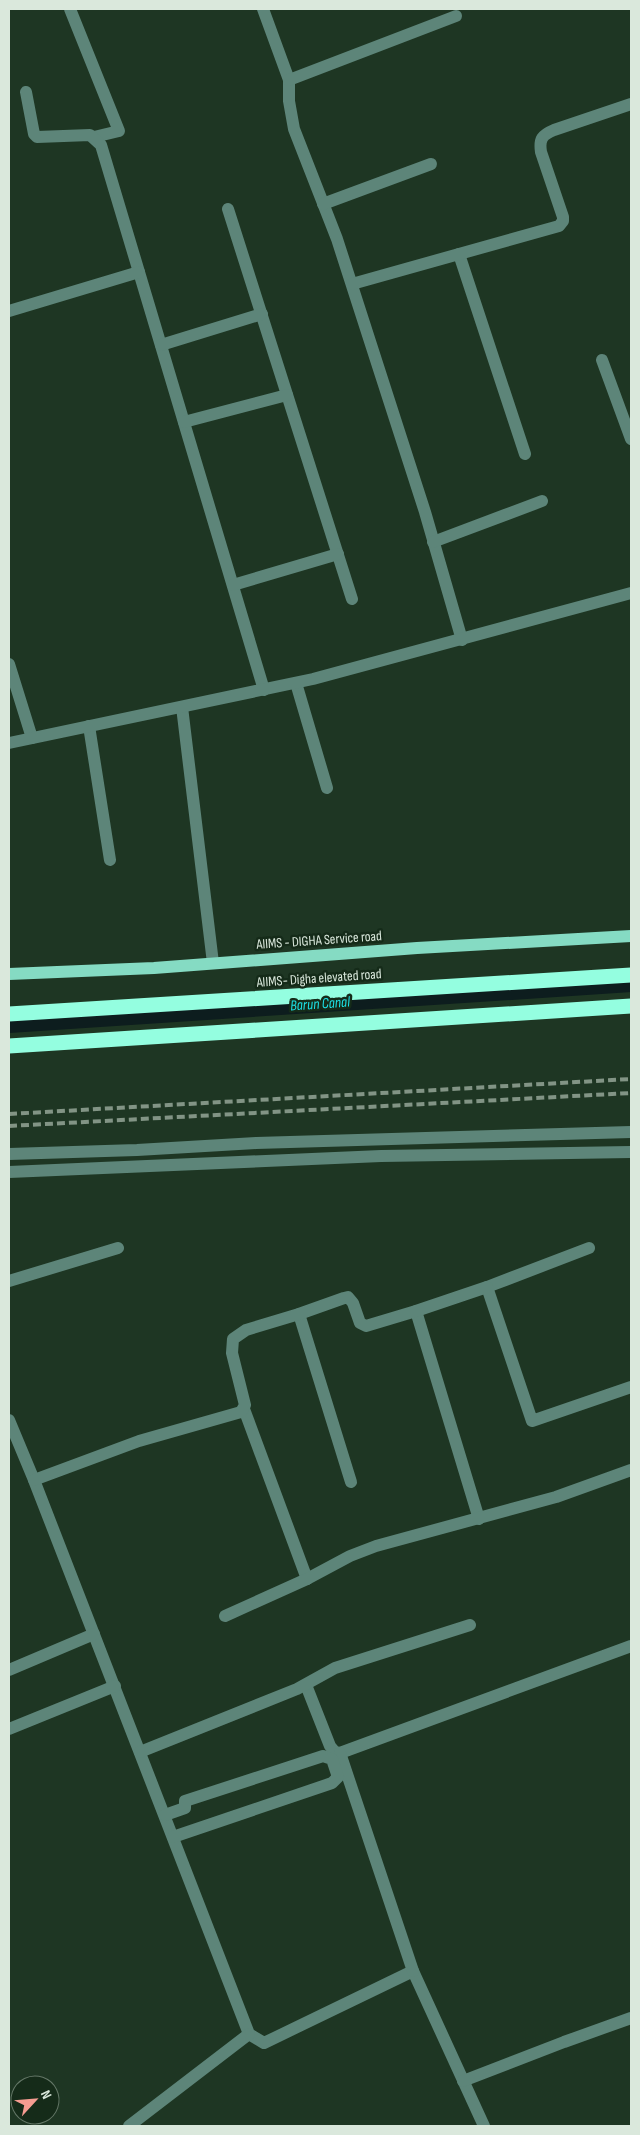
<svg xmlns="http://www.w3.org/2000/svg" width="640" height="2135" font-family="'Sofia Sans Condensed',sans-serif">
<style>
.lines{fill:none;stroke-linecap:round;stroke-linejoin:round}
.canal{stroke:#0d1d1e;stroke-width:16}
.minor{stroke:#5d8579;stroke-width:12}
.major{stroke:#85dbc3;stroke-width:12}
.highway{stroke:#94fee0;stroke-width:15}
.rail{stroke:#829485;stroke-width:4;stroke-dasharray:8 4;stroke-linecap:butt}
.labels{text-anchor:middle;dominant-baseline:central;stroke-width:5;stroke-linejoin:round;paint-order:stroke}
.street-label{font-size:14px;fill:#dae8dc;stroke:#152b19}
.water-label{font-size:15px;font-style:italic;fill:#1de1e6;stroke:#152b19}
</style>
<rect width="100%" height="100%" fill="#1e3623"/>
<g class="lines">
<!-- canal -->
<polyline class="canal" points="9,1025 631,984"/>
<!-- minor -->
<g class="minor">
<polyline points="70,9 119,131 94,137"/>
<polyline points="263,9 289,80 289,101 294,129 337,239 425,512 462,640"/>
<polyline points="289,80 456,16"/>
<polyline points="26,92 34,134 37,137 90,135 101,145 264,690"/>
<polyline points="323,204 431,164"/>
<polyline points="228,209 352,599"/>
<polyline points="459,254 525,454"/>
<path d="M 352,284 L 559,226 L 563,221 L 563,217 L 541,152 C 539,139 542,135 554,130 L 631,104"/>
<polyline points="9,311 139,272"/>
<polyline points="161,345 262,314"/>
<polyline points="602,360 631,439"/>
<polyline points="184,422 287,395"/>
<polyline points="433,542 542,501"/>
<polyline points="233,585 338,554"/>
<polyline points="9,664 32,738"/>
<polyline points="296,683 327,788"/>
<polyline points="182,707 213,963"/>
<polyline points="89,726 110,860"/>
<polyline points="9,743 313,679 631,593"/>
<polyline points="9,1154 137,1150 256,1143 631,1132"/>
<polyline points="9,1172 381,1156 631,1152"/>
<polyline points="9,1281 118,1248"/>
<polyline points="487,1287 589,1248"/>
<polyline points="416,1311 479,1519"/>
<polyline points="299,1314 351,1482"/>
<polyline points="244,1409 307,1579"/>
<polyline points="9,1420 34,1480 249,2034 264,2043 413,1971 484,2126"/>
<polyline points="34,1480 139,1441 241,1412 245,1405 232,1353 233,1339 246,1330 299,1314 344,1298 348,1297 353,1303 360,1323 366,1326 416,1311 487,1287 532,1421 631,1387"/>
<polyline points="225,1616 307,1579 350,1556 376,1546 556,1497 631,1470"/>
<polyline points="9,1670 94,1634"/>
<polyline points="306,1685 330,1746 335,1752 340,1753 631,1646"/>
<polyline points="9,1729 115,1686"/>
<polyline points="140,1752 297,1689 335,1668 470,1625"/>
<polyline points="340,1753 413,1971"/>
<polyline points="165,1815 185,1808 185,1801 323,1756 332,1759 338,1777 332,1783 173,1837"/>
<polyline points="463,2081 564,2042 631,2018"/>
<polyline points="129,2126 249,2034"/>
</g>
<!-- major -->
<polyline class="major" points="9,974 154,968 417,948 631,936"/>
<!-- highway -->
<g class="highway">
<polyline points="9,1014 631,975"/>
<polyline points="9,1046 631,1006"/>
</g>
<!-- rail -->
<g class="rail">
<polyline points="9,1114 631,1079"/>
<polyline points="9,1126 631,1093"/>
</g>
</g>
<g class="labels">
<!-- street labels -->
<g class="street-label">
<text transform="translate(319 940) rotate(-4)">AIIMS - DIGHA Service road</text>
<text transform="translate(319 978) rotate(-4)">AIIMS- Digha elevated road</text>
</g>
<!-- water labels -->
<g class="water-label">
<text transform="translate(320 1004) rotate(-4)">Barun Canal</text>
</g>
</g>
<!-- border -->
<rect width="640" height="2135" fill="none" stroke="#dae8dc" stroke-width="20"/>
<!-- north arrow -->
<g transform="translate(35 2100) rotate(64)"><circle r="24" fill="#152b19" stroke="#647767"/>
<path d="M0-4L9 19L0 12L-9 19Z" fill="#f59c91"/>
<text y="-8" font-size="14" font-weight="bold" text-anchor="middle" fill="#dae8dc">N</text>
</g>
</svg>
